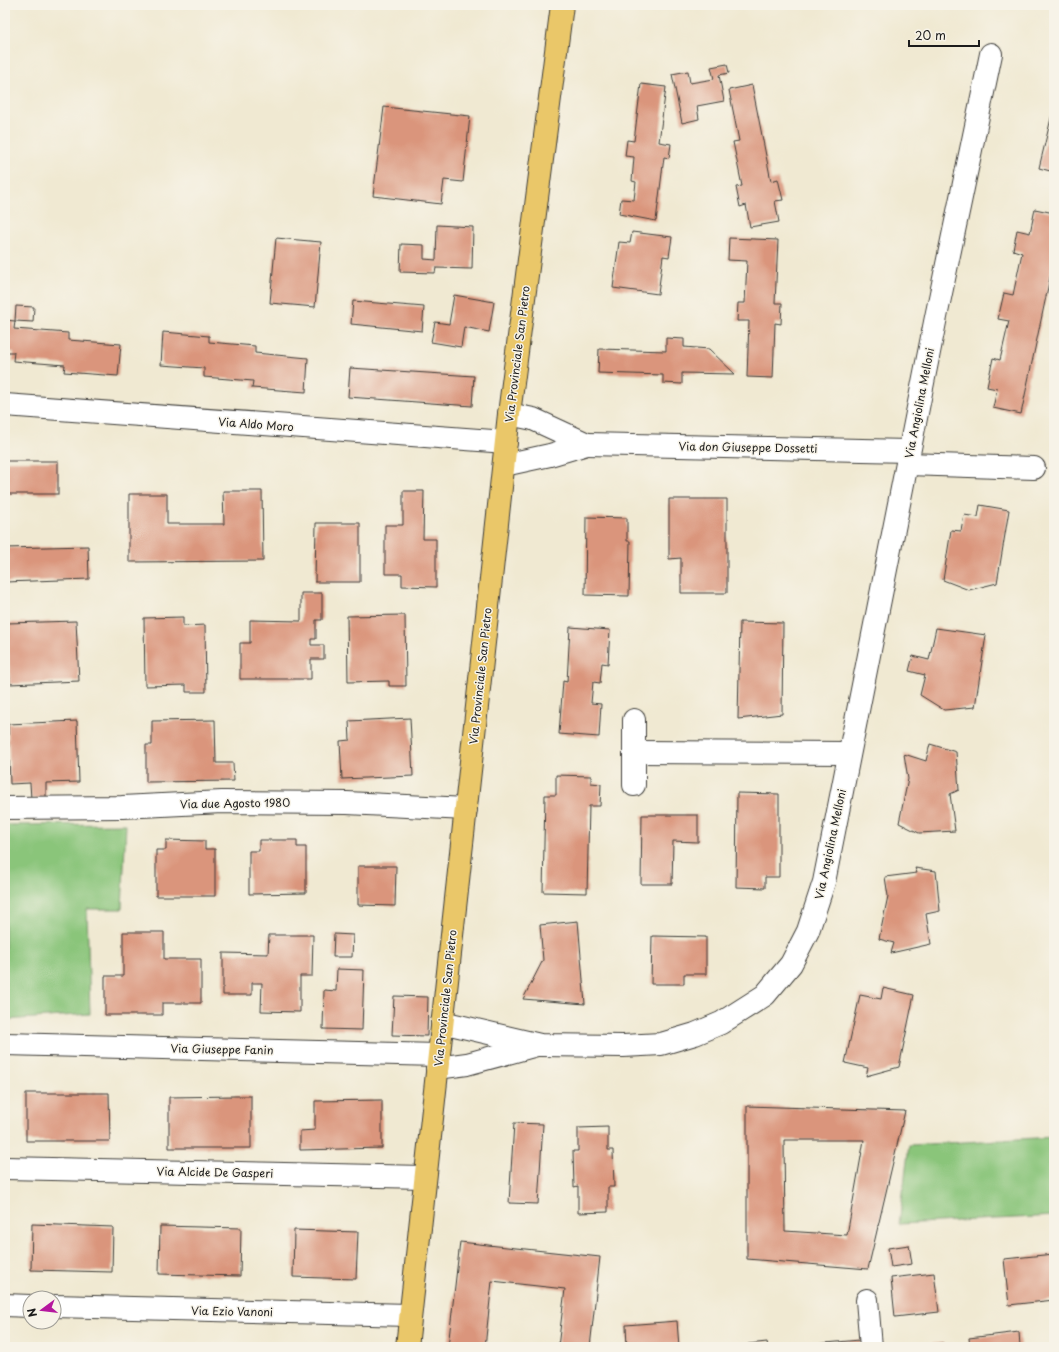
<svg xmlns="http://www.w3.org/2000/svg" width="1059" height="1352" font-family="'Playpen Sans',sans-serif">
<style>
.green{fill:#8ac57a;stroke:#53704b}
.building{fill:#da957b;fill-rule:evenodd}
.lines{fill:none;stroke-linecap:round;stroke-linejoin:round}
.minor-casing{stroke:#3c3b37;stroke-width:24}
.major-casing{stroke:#3c3b37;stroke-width:24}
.minor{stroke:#fff;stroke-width:22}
.major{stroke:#eac769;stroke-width:22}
.labels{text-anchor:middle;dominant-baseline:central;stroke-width:3;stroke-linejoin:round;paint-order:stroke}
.street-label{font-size:11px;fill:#1c1c1c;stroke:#f7f3e8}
</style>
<rect width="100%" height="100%" fill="#f7f3e8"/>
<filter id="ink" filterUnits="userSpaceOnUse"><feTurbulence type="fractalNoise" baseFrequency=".025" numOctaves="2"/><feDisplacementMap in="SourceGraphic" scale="8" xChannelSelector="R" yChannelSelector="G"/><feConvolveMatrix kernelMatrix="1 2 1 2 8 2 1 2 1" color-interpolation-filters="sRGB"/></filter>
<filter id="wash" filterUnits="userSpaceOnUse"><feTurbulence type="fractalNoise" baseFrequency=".012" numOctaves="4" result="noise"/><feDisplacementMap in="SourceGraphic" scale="16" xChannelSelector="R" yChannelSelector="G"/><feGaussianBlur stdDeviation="0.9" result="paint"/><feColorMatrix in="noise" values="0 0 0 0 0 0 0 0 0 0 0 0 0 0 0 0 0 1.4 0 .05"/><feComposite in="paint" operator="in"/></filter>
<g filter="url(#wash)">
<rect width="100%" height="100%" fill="#f0e9d2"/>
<!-- green -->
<g class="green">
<polygon points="126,824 122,909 87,909 90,1014 5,1020 5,825"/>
<polygon points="1054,1137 1054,1216 899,1224 909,1145"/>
</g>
<g id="blocks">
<!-- building -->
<g class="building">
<polygon points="727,64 729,73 719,75 724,101 697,106 699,119 682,123 672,74 688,71 690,83 714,79 711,67"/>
<polygon points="641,84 666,87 659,142 671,144 669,158 664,157 656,221 619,214 621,199 634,200 636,182 632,181 634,157 625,156 627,140 634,141"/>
<polygon points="752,85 771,181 778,179 783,200 775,201 779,222 750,227 746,205 740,207 736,187 742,186 733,142 739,141 729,90"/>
<polygon points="384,107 470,116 463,182 444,180 441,204 373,196"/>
<polygon points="1053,110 1054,110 1054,172 1039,168"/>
<polygon points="1035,209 1054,213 1054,259 1021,414 993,408 997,389 987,387 993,358 1000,360 1009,321 998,319 1004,293 1013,295 1022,253 1013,250 1017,230 1030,233"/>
<polygon points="437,225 473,227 472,269 436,268 435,273 400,272 401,244 424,245 424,259 436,260"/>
<polygon points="632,232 672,237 669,257 663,256 658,294 613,288 619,242 630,243"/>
<polygon points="276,238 321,242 315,307 270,303"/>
<polygon points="729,238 778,240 775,303 782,303 781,324 775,323 773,378 747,377 749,321 737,321 738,303 745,303 747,261 728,260"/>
<polygon points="454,295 494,302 489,332 464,327 461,347 431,342 435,322 449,324"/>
<polygon points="353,301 424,307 422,331 351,324"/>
<polygon points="16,306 34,307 33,322 15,321"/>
<polygon points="5,320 15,321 14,329 68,333 68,340 121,344 118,376 64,372 65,365 13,361 14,352 5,352"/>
<polygon points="163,332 209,336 209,342 255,346 255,353 308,358 306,392 252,388 253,381 204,377 204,368 161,365"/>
<polygon points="666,338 684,339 684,347 709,349 735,374 682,373 682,384 663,383 663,375 598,373 599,349 666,351"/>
<polygon points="350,368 474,376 472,406 348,397"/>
<rect x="5" y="461" width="53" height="33"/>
<polygon points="223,491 262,491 263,561 129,562 129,494 167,494 167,524 224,524"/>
<polygon points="403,491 424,491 423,539 436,539 436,587 402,586 402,574 385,574 385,525 403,525"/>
<polygon points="669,499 727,499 727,593 681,593 681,558 669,559"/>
<polygon points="980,505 1009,510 997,583 969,590 943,580 951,530 961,531 964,515 978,517"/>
<polygon points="586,517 627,518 627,541 630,541 629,596 585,595"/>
<polygon points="316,523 360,523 360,582 315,582"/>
<polygon points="88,546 89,579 5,582 5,548"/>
<polygon points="301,593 322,593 322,620 316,620 316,639 311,639 311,645 324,645 324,659 311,659 311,679 240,679 240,643 250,643 250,620 301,621"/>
<polygon points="405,615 406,686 389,686 389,681 348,682 347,616"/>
<polygon points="183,617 183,626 205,625 206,692 186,692 186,685 145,686 144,618"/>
<polygon points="76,621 79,681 10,684 7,623"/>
<polygon points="740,622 783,623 782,714 738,719"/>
<polygon points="570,627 610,630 608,664 602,663 600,683 593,682 591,703 601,704 599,737 559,734 563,681 567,682"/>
<polygon points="936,628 986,635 975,707 944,710 920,695 925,675 909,671 913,656 929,660"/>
<polygon points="410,718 413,776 342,779 340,741 350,740 349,721"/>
<polygon points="215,720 216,763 233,763 234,781 146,782 146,745 152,745 152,721"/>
<polygon points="77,721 79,782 46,783 46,798 31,799 30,783 10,784 8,724"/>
<polygon points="930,744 956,752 959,790 950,794 955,831 919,833 899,823 908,779 904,754 926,761"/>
<polygon points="556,775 591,776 591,783 601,784 600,806 589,806 587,893 543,892 545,795 556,795"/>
<polygon points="737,793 779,794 779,877 765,877 765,888 736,887"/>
<polygon points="642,815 698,815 698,842 673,841 672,884 641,884"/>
<polygon points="166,840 205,841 205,849 215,849 215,896 156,896 156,850 166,850"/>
<polygon points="259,840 297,840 297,847 306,847 306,893 249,894 249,851 259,851"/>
<polygon points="358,866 396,866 395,906 358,905"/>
<polygon points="915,868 936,871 940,911 926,914 931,944 891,953 894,943 879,939 888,896 885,877 917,873"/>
<polygon points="578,921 585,1004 523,999 543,960 540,925"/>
<polygon points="123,932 164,932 164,959 201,959 201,1003 162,1003 162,1015 105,1015 105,976 123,976"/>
<polygon points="334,934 353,935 352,957 333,957"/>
<polygon points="269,935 313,935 312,976 300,976 300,1012 261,1011 262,983 252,983 252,995 223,995 223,953 268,954"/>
<polygon points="652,936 706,937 706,974 684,974 684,984 651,984"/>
<polygon points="337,969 364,970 362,1030 323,1029 324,990 336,991"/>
<polygon points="883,988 914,995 899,1067 866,1076 868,1068 845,1063 860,995 881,999"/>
<polygon points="394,996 428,997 427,1036 392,1035"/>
<polygon points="26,1093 109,1093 110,1141 26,1141"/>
<polygon points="236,1096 251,1096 251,1148 169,1148 169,1097"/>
<polygon points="382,1100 382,1148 300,1150 300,1131 315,1130 315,1101"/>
<path d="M 747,1106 L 905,1111 L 868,1269 L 747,1259 ZM 784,1140 L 864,1140 L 847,1235 L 785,1231 Z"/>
<polygon points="514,1123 543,1124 538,1204 509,1203"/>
<polygon points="608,1127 608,1150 613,1150 614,1187 608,1187 608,1212 578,1213 578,1186 574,1187 573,1151 578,1151 578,1128"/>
<polygon points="32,1224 113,1227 112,1272 31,1270"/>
<polygon points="160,1226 241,1228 240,1276 159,1274"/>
<polygon points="294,1230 358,1232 356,1279 293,1277"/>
<polygon points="460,1242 600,1257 590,1347 558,1347 565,1289 492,1281 485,1347 448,1347"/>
<polygon points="909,1245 912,1264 891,1267 888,1248"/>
<polygon points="1054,1254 1054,1300 1009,1305 1004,1259"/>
<polygon points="934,1273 939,1312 895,1317 891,1278"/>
<polygon points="677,1321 679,1347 627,1347 626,1325"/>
<polygon points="1019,1332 1020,1347 970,1347 969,1338"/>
<polygon points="860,1340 861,1347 791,1347 791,1346"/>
<polygon points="767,1342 768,1347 748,1347 748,1344"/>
<polygon points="943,1343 944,1347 906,1347 906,1346"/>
</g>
</g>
</g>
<g filter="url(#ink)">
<use href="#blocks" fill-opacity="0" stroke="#3c3b37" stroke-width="1"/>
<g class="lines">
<defs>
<g id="minor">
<polyline points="5,405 506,442"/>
<polyline points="587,444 909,451"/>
<polyline points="907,464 1034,468"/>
<polyline points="504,465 550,455 587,444 533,419 509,414"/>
<polyline points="634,752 849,753"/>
<polyline points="634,785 634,720"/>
<polyline points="5,808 122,807 222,802 347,803 466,809"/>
<polyline points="442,1022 540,1045 623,1046 661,1044 695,1034 721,1023 765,995 791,964 808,931 824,882 936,317 991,54"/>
<polyline points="5,1044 438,1055"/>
<polyline points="437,1068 467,1064 537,1045"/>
<polyline points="5,1168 425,1177"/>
<polyline points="867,1300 871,1347"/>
<polyline points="5,1305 30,1306"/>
<polyline points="54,1306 410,1315"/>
</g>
<polyline id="major" points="407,1347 509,414 562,5"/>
</defs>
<!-- minor casing -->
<use href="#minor" class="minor-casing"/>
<!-- major casing -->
<use href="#major" class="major-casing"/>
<!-- minor -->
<use href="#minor" class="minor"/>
<!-- major -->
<use href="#major" class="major"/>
</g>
</g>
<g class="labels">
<!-- street labels -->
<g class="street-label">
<text transform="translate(517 354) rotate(-83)">Via Provinciale San Pietro</text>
<text transform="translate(919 403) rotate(-79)">Via Angiolina Melloni</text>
<text transform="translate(256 424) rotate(4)">Via Aldo Moro</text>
<text transform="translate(748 447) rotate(1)">Via don Giuseppe Dossetti</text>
<text transform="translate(480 676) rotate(-84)">Via Provinciale San Pietro</text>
<text transform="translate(235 803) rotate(-1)">Via due Agosto 1980</text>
<text transform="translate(830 844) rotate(-78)">Via Angiolina Melloni</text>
<text transform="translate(445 998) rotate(-84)">Via Provinciale San Pietro</text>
<text transform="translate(222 1049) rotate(1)">Via Giuseppe Fanin</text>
<text transform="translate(215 1172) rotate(1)">Via Alcide De Gasperi</text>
<text transform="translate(232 1311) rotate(1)">Via Ezio Vanoni</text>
</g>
</g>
<!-- margin -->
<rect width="1059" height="1352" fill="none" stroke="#f7f3e8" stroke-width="20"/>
<!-- north arrow -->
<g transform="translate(42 1310) rotate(255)"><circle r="19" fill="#f7f3e8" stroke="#9f9d96"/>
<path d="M0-3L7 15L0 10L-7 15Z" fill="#b5179e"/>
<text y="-6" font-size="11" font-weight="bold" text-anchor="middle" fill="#1c1c1c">N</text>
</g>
<!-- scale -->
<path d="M909 40v6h70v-6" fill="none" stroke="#1c1c1c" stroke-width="2"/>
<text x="915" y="40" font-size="12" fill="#1c1c1c" stroke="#f7f3e8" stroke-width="3" paint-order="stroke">20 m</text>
</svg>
